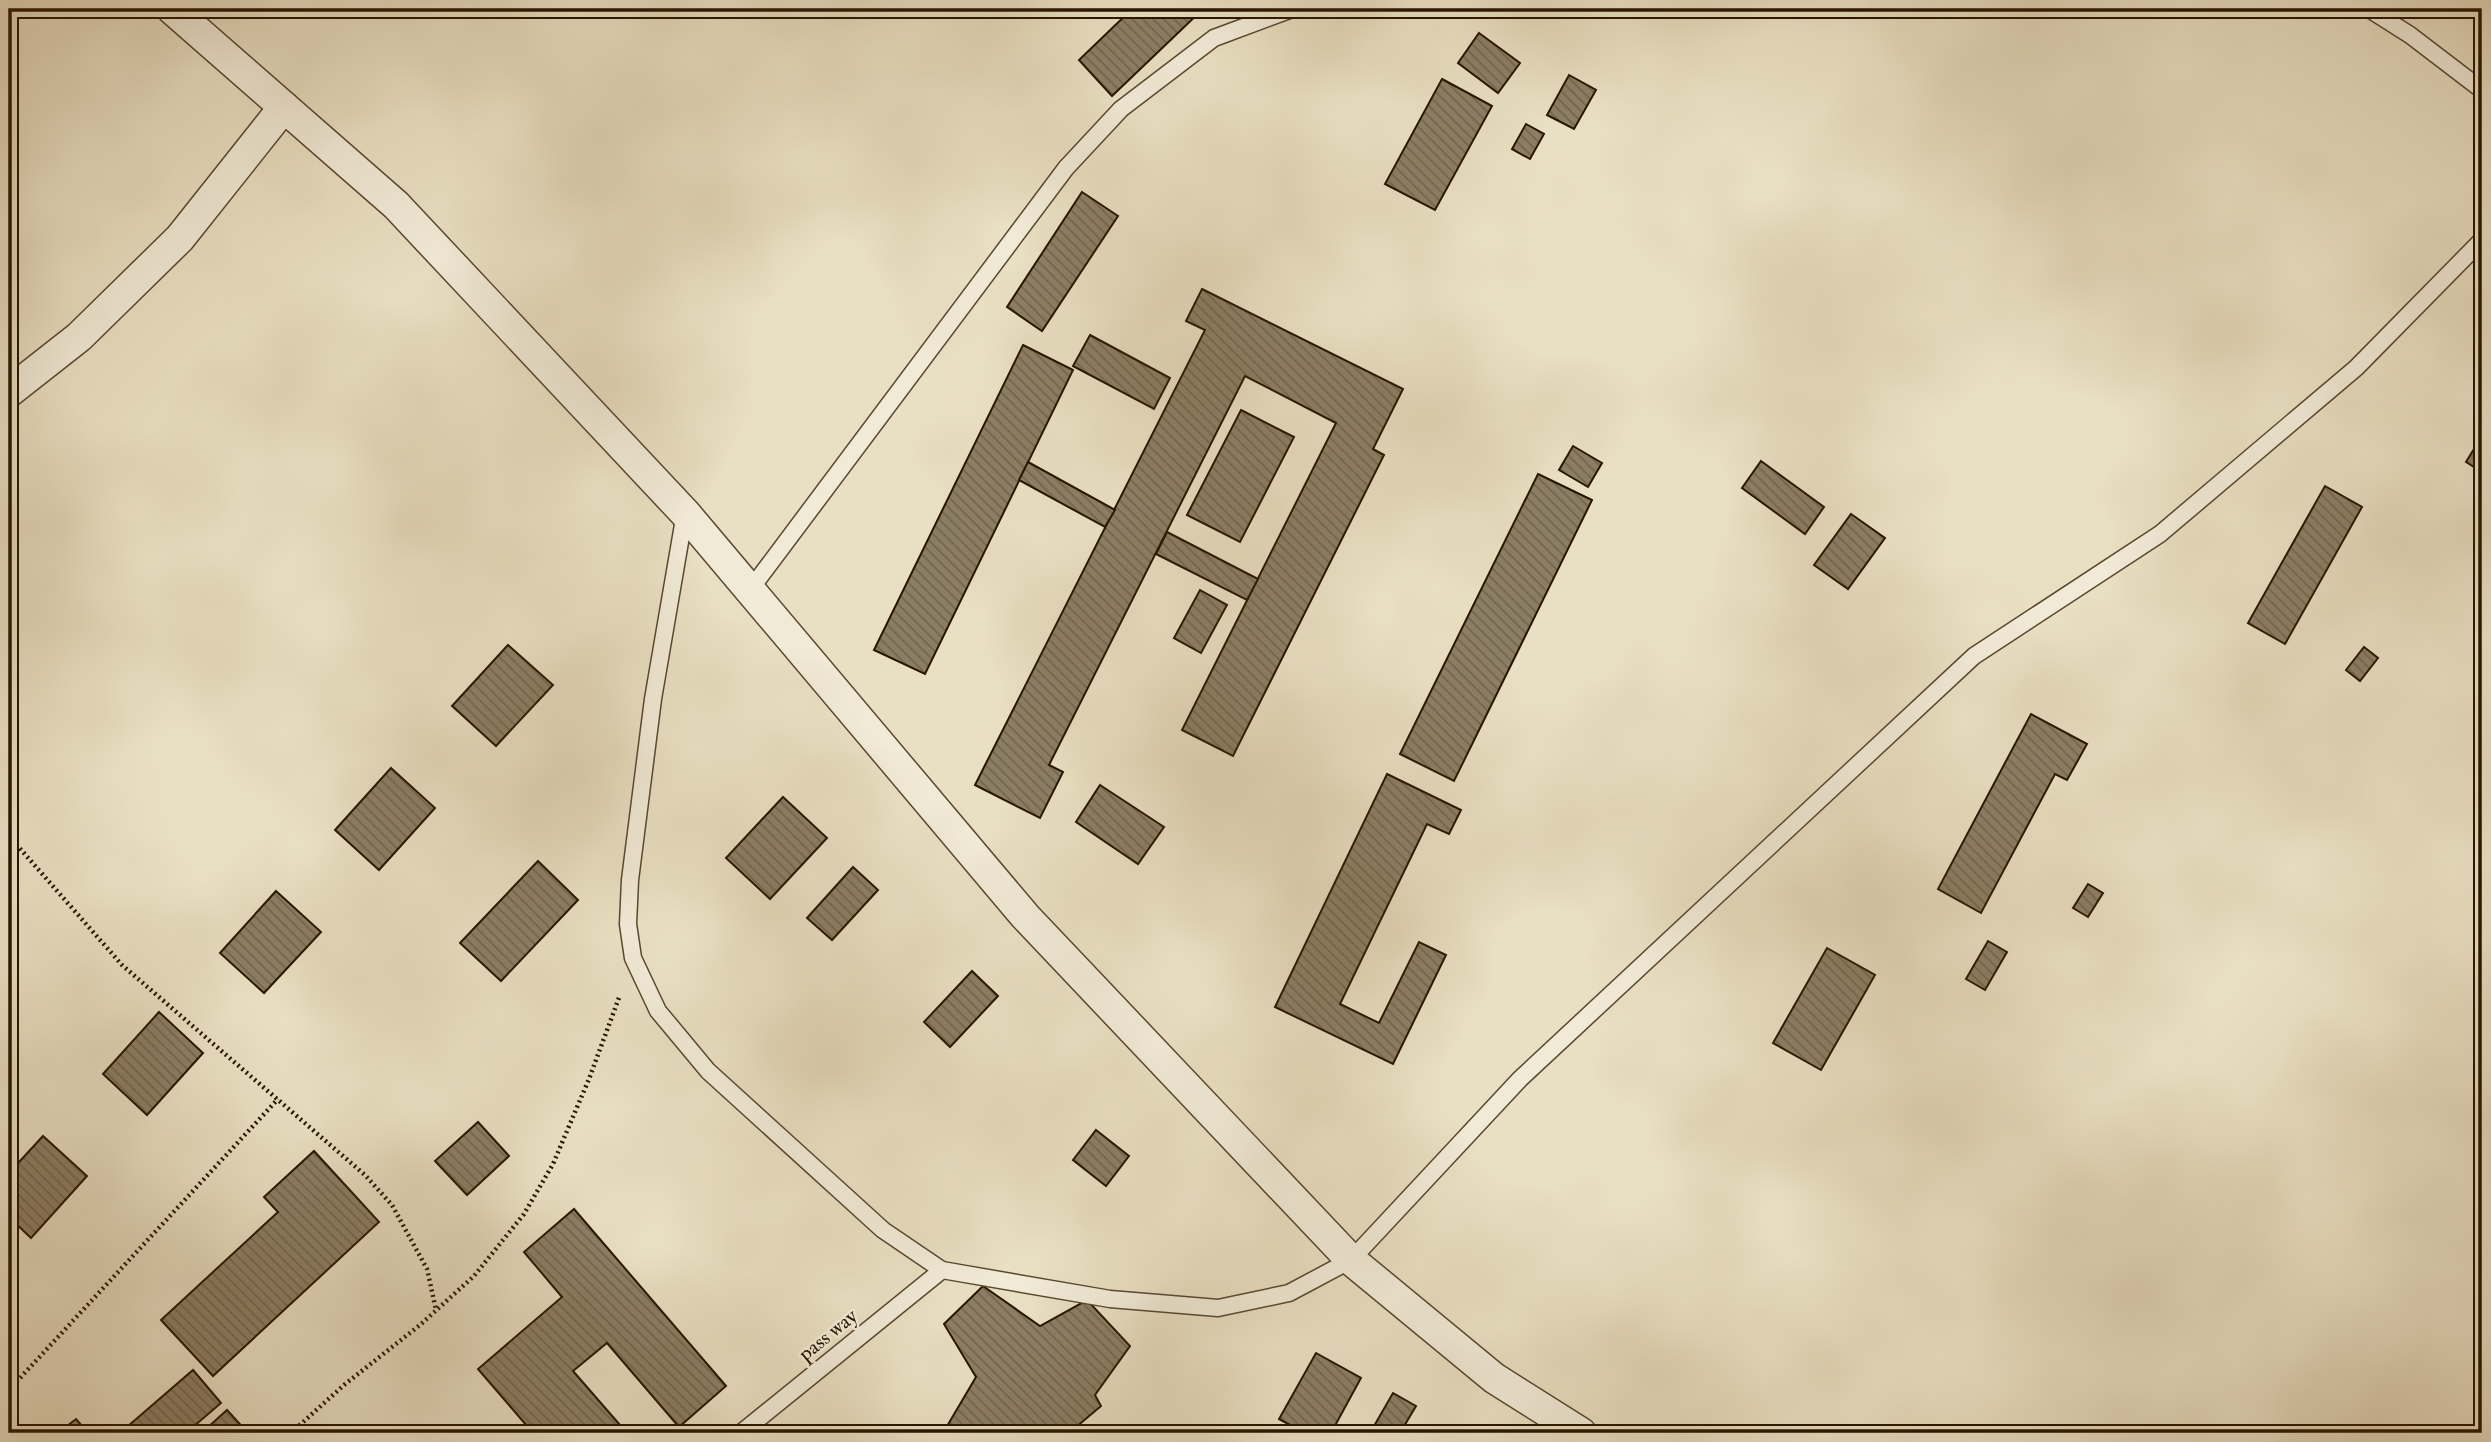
<svg xmlns="http://www.w3.org/2000/svg" width="2491" height="1442" font-family="'IM FELL Double Pica',serif">
<style>
.building{fill:url(#building-back-hatch);stroke:#271500;stroke-width:2}
.lines{fill:none;stroke-linecap:round;stroke-linejoin:round}
.lane-casing{stroke:#584830;stroke-width:19}
.street-casing{stroke:#584830;stroke-width:33}
.path{stroke:#271500;stroke-width:4.5;stroke-dasharray:2 3.5;stroke-linecap:butt}
.lane{stroke:#f1ead7;stroke-width:16}
.street{stroke:#f1ead7;stroke-width:30}
.labels{text-anchor:middle;dominant-baseline:central;stroke-width:5;stroke-linejoin:round;paint-order:stroke}
.street-label{font-size:21px;fill:#271500;stroke:#f1ead7}
</style>
<defs>
<pattern id="building-back-hatch" width="6" height="6" patternUnits="userSpaceOnUse" patternTransform="scale(1.75)"><rect width="6" height="6" fill="#8c7e65"/><path d="M-1 5l2 2M0 0l6 6M5-1l2 2" fill="none" stroke="#726651"/></pattern>
</defs>
<rect width="100%" height="100%" fill="#e9dfc2"/>
<filter id="stains"><feTurbulence type="fractalNoise" baseFrequency=".00286" numOctaves="4"/><feColorMatrix values="0 0 0 0 .2 0 0 0 0 .09 0 0 0 0 .02 0 0 0 .5 -.17"/></filter>
<radialGradient id="worn" r=".72"><stop offset=".6" stop-color="#630" stop-opacity="0"/><stop offset="1" stop-color="#630" stop-opacity=".3"/></radialGradient>
<!-- building -->
<g class="building">
<polygon points="1132,9 1203,9 1112,96 1079,60"/>
<polygon points="1479,33 1520,63 1498,93 1458,63"/>
<polygon points="1569,75 1596,90 1574,129 1547,115"/>
<polygon points="1442,79 1492,106 1435,210 1385,184"/>
<polygon points="1526,124 1544,134 1530,159 1512,149"/>
<polygon points="1082,192 1118,216 1042,331 1007,307"/>
<polygon points="1202,289 1403,389 1373,449 1384,455 1233,756 1182,730 1336,423 1245,376 1049,765 1063,772 1040,818 975,785 1205,330 1186,321"/>
<polygon points="1090,335 1170,378 1154,409 1073,366"/>
<polygon points="1023,345 1073,370 925,674 874,650"/>
<polygon points="1241,410 1294,437 1240,542 1187,515"/>
<polygon points="2482,436 2482,472 2466,462"/>
<polygon points="1573,446 1602,463 1588,487 1559,470"/>
<polygon points="1761,461 1824,507 1805,534 1742,488"/>
<polygon points="1028,462 1115,510 1105,527 1019,480"/>
<polygon points="1538,474 1592,500 1454,781 1400,754"/>
<polygon points="2325,486 2362,507 2285,644 2248,623"/>
<polygon points="1851,514 1885,538 1848,589 1814,565"/>
<polygon points="1167,532 1258,579 1247,600 1156,554"/>
<polygon points="1200,590 1227,605 1201,653 1174,638"/>
<polygon points="508,645 553,685 496,746 452,706"/>
<polygon points="2364,647 2378,658 2360,681 2346,670"/>
<polygon points="2031,714 2087,744 2067,780 2055,774 1981,913 1938,889"/>
<polygon points="391,768 435,808 379,870 335,830"/>
<polygon points="1387,774 1461,810 1449,834 1427,824 1340,1004 1379,1023 1419,942 1446,955 1393,1064 1275,1007"/>
<polygon points="1100,785 1164,827 1138,864 1076,822"/>
<polygon points="783,797 827,838 770,899 726,858"/>
<polygon points="538,861 578,900 501,981 460,943"/>
<polygon points="853,867 878,890 832,940 807,918"/>
<polygon points="2088,884 2103,893 2088,917 2073,908"/>
<polygon points="276,891 321,932 264,993 220,953"/>
<polygon points="1988,941 2007,952 1985,990 1966,979"/>
<polygon points="1827,948 1875,975 1821,1070 1773,1043"/>
<polygon points="972,971 998,996 950,1047 924,1022"/>
<polygon points="159,1012 203,1053 147,1115 103,1074"/>
<polygon points="478,1122 509,1156 467,1195 435,1161"/>
<polygon points="1096,1130 1129,1156 1106,1186 1073,1160"/>
<polygon points="43,1136 87,1176 31,1238 9,1217 9,1173"/>
<polygon points="314,1151 379,1222 213,1376 161,1320 278,1212 264,1197"/>
<polygon points="574,1209 726,1386 679,1427 607,1343 573,1371 627,1433 533,1433 478,1369 562,1297 524,1252"/>
<polygon points="983,1286 1040,1326 1087,1300 1130,1346 1095,1395 1101,1406 1069,1433 943,1433 976,1377 944,1324"/>
<polygon points="1316,1353 1361,1378 1331,1433 1305,1433 1279,1419"/>
<polygon points="193,1370 221,1403 186,1433 120,1433"/>
<polygon points="1393,1393 1416,1406 1400,1433 1370,1433"/>
<polygon points="227,1410 248,1433 212,1433 207,1428"/>
<polygon points="76,1419 88,1433 58,1433"/>
</g>
<g class="lines">
<defs>
<g id="lane">
<polyline points="2369,9 2410,35 2482,90"/>
<polyline points="685,513 653,699 630,880 628,924 633,958 658,1011 708,1071 883,1230 942,1270 1110,1299 1218,1308 1289,1293 1351,1260 1520,1079 1974,656 2160,534 2356,368 2482,240"/>
<polyline points="750,590 1066,168 1121,109 1214,38 1292,9"/>
<polyline points="741,1433 942,1270"/>
</g>
<g id="street">
<polyline points="172,9 396,205 685,513 1025,916 1351,1260 1494,1378 1581,1433"/>
<polyline points="9,392 79,337 180,238 284,107"/>
</g>
</defs>
<!-- lane casing -->
<use href="#lane" class="lane-casing"/>
<!-- street casing -->
<use href="#street" class="street-casing"/>
<!-- path -->
<g class="path">
<polyline points="9,836 122,965 365,1175 392,1205 427,1269 436,1310"/>
<polyline points="9,1390 278,1099"/>
<polyline points="291,1433 344,1385 420,1325 474,1276 524,1214 553,1164 589,1079 620,995"/>
</g>
<!-- lane -->
<use href="#lane" class="lane"/>
<!-- street -->
<use href="#street" class="street"/>
</g>
<g class="labels">
<!-- street labels -->
<g class="street-label">
<text transform="translate(828 1335) rotate(-39)">pass way</text>
</g>
</g>
<!-- margin -->
<rect width="2491" height="1442" fill="none" stroke="#e9dfc2" stroke-width="35"/>
<rect x="10" y="10" width="2470" height="1421" fill="none" stroke="#271500" stroke-width="3.5"/>
<rect x="18" y="18" width="2456" height="1407" fill="none" stroke="#271500" stroke-width="2"/>
<rect width="100%" height="100%" filter="url(#stains)"/>
<rect width="100%" height="100%" fill="url(#worn)"/>
</svg>
